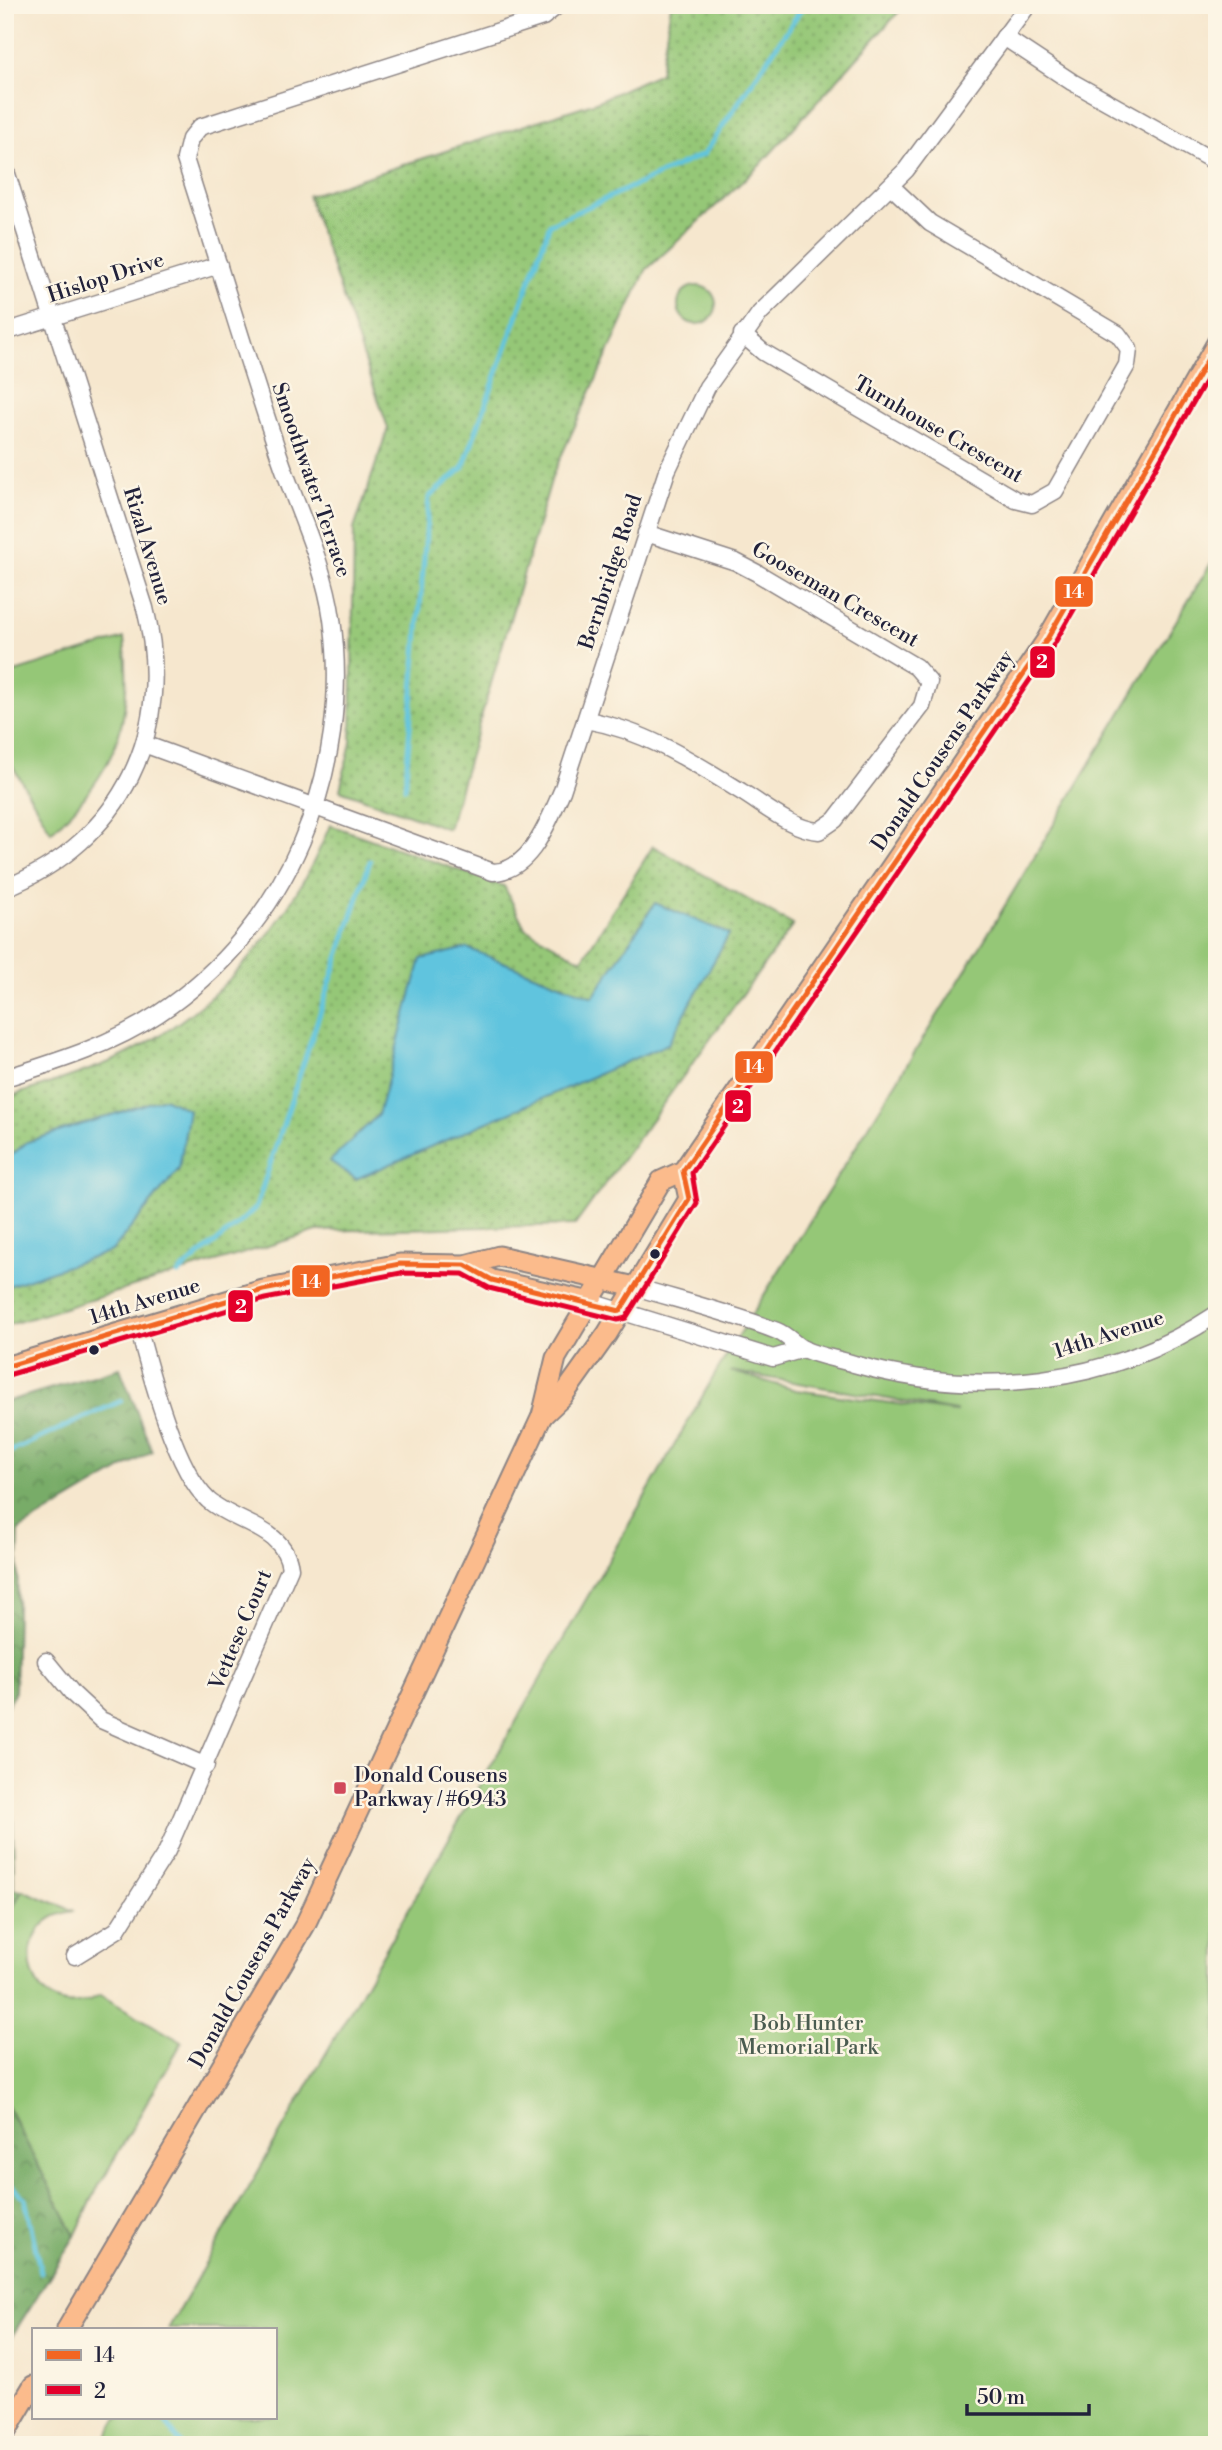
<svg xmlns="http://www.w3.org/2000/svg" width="1222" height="2450" font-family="'Libre Bodoni',serif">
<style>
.grass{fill:url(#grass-dots);stroke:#5c7459;stroke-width:2}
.forest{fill:url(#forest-crowns);stroke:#4d6752;stroke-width:2}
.park{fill:#95c777;stroke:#5c7459;stroke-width:2;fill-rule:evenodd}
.water{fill:#60c4de;stroke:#41738c;stroke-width:2}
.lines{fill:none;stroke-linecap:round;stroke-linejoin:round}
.stream{stroke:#60c4de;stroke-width:5}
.minor-casing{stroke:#8c8484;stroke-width:19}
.major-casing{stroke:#8c8484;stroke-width:23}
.minor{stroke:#fff;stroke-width:16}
.major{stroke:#fbbb8c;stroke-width:19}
.bus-1-casing{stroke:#fcf5e5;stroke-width:10}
.bus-2-casing{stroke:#fcf5e5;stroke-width:10}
.bus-1{stroke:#f26522;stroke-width:5}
.bus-2{stroke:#e4002b;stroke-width:5}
.bus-dot{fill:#22223b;stroke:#fcf5e5;stroke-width:2.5}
.poi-dot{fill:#d1495b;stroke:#fcf5e5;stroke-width:2.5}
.labels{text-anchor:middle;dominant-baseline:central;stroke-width:5;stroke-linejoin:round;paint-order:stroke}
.street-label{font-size:21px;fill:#22223b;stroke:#fcf5e5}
.poi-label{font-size:21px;fill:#22223b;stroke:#fcf5e5;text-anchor:start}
.park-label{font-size:21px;fill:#4a5c50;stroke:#fcf5e5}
.line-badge{stroke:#fcf5e5;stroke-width:2.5}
.badge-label{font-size:19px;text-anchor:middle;font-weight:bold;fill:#fff}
</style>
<defs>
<pattern id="grass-dots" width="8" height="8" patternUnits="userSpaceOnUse" patternTransform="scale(1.75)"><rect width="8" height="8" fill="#95c777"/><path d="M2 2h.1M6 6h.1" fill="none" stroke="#79a163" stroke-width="1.8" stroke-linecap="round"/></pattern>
<pattern id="forest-crowns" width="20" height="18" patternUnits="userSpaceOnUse" patternTransform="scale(1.75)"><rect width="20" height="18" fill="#78ac68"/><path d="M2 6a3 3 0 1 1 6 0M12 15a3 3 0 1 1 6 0" fill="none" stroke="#628c57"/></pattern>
</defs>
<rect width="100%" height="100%" fill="#fcf5e5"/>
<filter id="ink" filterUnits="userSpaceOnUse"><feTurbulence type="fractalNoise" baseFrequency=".0143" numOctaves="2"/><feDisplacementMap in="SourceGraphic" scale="14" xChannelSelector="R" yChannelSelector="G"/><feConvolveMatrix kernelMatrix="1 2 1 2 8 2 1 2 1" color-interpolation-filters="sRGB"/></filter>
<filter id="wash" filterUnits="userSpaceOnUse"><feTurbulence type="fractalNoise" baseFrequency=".00686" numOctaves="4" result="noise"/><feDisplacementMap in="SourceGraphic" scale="28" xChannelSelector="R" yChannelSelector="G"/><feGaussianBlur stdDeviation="1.57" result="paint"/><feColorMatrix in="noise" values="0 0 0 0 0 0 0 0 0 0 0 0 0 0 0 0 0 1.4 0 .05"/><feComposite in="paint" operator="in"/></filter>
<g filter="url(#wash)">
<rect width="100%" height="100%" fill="#f6e7ce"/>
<!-- grass -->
<g class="grass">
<polygon points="671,5 905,5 759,166 646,270 553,474 448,829 340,790 351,742 354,529 388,428 308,196 596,102 660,73"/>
<path d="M 330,825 L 504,886 L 525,928 L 582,960 L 653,846 L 793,925 L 575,1225 L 317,1231 L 5,1326 L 5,1098 C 44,1085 84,1074 121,1057 C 219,1009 290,924 330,825 Z"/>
</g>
<!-- forest -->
<g class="forest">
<polygon points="120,1368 152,1451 19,1530 15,1691 5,1711 5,1402"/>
<polygon points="5,1804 13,1817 14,1889 22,1890 5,1924"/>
<polygon points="5,2101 75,2236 5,2347"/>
</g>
<!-- park -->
<g class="park">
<circle cx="697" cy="305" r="19"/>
<path d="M 1217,553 L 1217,2445 L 102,2445 L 118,2417 L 275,2417 L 275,2329 L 168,2329 L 718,1369 L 980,947 ZM 730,1371 L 956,1411 L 956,1412 L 796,1390 Z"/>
<path d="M 124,638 C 134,724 115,774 51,832 L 5,753 L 5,675 Z"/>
<path d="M 22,1890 L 74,1911 C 0,1920 28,2035 100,1995 L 182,2042 L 97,2189 L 75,2236 L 5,2101 L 5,1924 Z"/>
</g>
<!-- water -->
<g class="water">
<polygon points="655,903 729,934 668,1044 356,1179 330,1161 378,1115 421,959 467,948 593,997"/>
<polygon points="164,1098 189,1110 179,1169 112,1251 5,1287 5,1161 27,1142"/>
</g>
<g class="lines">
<!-- stream -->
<g class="stream">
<polyline points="405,788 429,497 463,468 550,224 704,154 804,5"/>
<path d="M 178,1274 C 203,1250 232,1232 256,1207 L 370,861"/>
<polyline points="5,1454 121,1401"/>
<polyline points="5,2179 25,2199 41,2273"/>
<polyline points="162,2417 182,2445"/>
</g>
</g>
</g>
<g filter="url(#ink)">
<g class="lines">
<defs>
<g id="minor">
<polyline points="1004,37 1072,82 1217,163"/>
<path d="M 5,168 L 145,608 C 176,729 123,841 5,888"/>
<polyline points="5,332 219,265"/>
<polyline points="742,334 763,352 1016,500 1032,504 1055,491 1127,365 1129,349 1118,334 930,223 892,187"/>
<path d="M 586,720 C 644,730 692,761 742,792 C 765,806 792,829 819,831 L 835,820 L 922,706 L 929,682 L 916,667 L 757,573 L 736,562 L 646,533"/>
<path d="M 144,744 L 493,872 C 531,871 548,822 562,791 L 667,471 L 707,387 L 760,313 L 906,170 L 1028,5"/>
<path d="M 5,1078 C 59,1061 111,1045 158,1014 C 288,928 353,771 332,619 C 324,562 297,510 279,455 C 246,357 217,258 185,159 L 190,139 L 200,127 L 543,17 L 558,5"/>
<path d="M 635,1287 C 682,1301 731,1313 777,1331 C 787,1335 794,1344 803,1349 C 818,1356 838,1359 854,1364 C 977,1399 1109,1386 1217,1314"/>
<polyline points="591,1302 773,1358 804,1349"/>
<polyline points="46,1661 73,1694 101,1720 206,1766"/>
<path d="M 75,1956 L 117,1930 L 167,1851 L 290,1568 C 285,1527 235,1524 208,1500 C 175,1469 150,1372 138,1327"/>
</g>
<g id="major">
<polyline points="465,1265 492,1280 591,1302"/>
<polyline points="5,1367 263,1290 400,1264 465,1265 499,1256 635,1287"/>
<polyline points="542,1416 562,1397 607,1334 689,1199 683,1171"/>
<polyline points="67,2329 305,1925 542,1416 556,1358 661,1181 683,1171 1046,641 1217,343"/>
<polyline points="5,2433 33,2386"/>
</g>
</defs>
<!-- minor casing -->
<use href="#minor" class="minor-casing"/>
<!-- major casing -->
<use href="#major" class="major-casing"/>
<!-- minor -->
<use href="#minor" class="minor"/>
<!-- major -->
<use href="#major" class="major"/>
<defs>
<g id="bus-1">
<polyline points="620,1311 689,1199 683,1171 1046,641 1217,343"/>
<polyline points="5,1367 263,1290 400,1264 465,1265 492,1280 620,1311"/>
</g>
<polyline id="bus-2" points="8,1375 265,1299 401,1273 463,1274 489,1288 618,1320 626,1318 697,1203 692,1173 1053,646 1217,361"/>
</defs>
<!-- bus-1 casing -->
<use href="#bus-1" class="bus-1-casing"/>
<!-- bus-2 casing -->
<use href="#bus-2" class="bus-2-casing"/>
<!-- bus-1 -->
<use href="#bus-1" class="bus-1"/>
<!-- bus-2 -->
<use href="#bus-2" class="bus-2"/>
</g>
</g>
<!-- markers -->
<g class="bus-dot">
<circle cx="655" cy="1254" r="6"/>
<circle cx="94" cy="1350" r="6"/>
</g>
<rect class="poi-dot" x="333" y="1781" width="14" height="14" rx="3.5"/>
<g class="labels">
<!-- street labels -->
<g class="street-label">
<text transform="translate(106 278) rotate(-18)">Hislop Drive</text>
<text transform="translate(938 430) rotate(30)">Turnhouse Crescent</text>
<text transform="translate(311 480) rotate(71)">Smoothwater Terrace</text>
<text transform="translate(147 546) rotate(73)">Rizal Avenue</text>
<text transform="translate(611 572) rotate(-72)">Bernbridge Road</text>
<text transform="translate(835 595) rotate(30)">Gooseman Crescent</text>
<text transform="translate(943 751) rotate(-56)">Donald Cousens Parkway</text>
<text transform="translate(145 1302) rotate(-17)">14th Avenue</text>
<text transform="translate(1109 1335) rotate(-18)">14th Avenue</text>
<text transform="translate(241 1630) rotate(-67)">Vettese Court</text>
<text transform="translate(253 1963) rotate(-61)">Donald Cousens Parkway</text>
</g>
<!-- poi labels -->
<g class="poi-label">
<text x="354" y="1776">Donald Cousens<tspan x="354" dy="24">Parkway / #6943</tspan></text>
</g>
<!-- park labels -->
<g class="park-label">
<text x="808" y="2024">Bob Hunter<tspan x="808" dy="24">Memorial Park</tspan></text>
</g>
</g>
<g class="line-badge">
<rect x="1054" y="575" width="40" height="33" rx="7" fill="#f26522"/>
<rect x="1029" y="645" width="27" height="34" rx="7" fill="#e4002b"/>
<rect x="734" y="1050" width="40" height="34" rx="7" fill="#f26522"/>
<rect x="724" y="1089" width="28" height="34" rx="7" fill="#e4002b"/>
<rect x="291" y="1264" width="40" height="34" rx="7" fill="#f26522"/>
<rect x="227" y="1289" width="27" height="34" rx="7" fill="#e4002b"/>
</g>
<g class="badge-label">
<text x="1074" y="598">14</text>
<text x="1042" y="668">2</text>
<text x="754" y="1073">14</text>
<text x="738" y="1113">2</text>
<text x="311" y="1288">14</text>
<text x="241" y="1313">2</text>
</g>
<!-- margin -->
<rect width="1222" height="2450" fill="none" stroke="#fcf5e5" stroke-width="28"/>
<!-- legend -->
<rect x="32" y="2328" width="245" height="91" fill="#fcf5e5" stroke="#a5a1a1" stroke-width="2"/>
<rect x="46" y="2350" width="35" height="10" fill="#f26522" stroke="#a5a1a1" stroke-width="2"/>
<text x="94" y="2362" font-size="21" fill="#22223b">14</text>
<rect x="46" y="2385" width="35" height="10" fill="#e4002b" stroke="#a5a1a1" stroke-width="2"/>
<text x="94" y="2398" font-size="21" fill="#22223b">2</text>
<!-- scale -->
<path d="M967 2404v10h122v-10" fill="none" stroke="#22223b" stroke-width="3.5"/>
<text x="977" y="2404" font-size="21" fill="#22223b" stroke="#fcf5e5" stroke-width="5" paint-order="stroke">50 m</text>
</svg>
